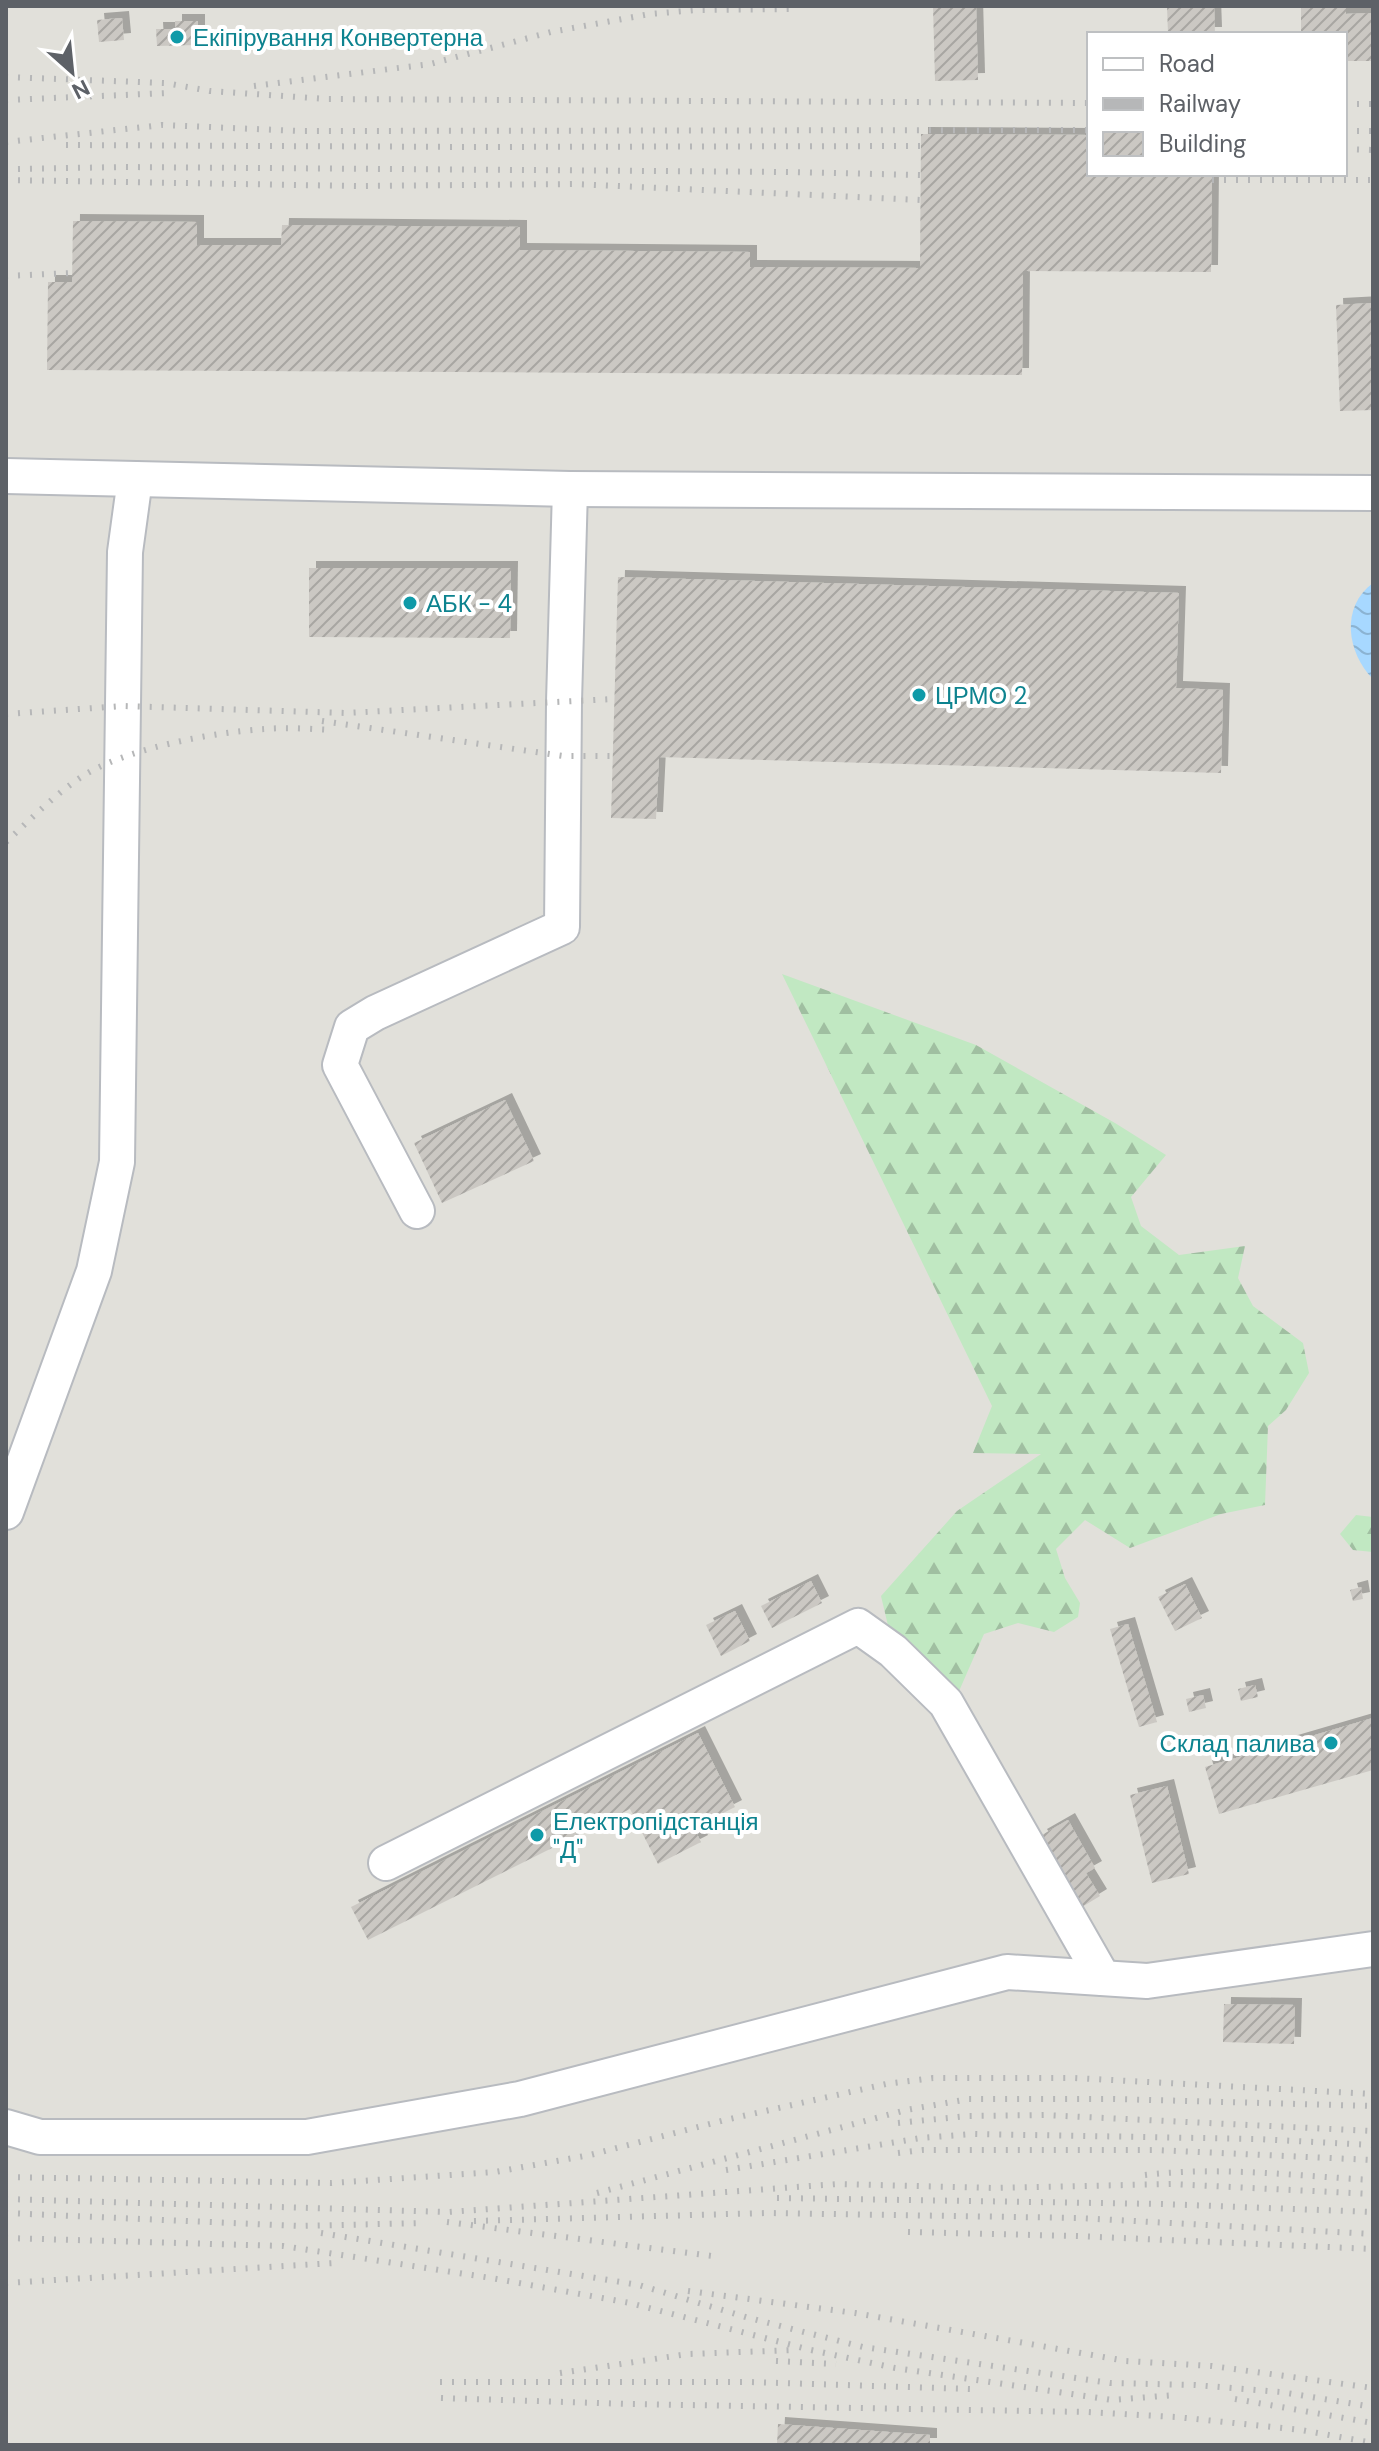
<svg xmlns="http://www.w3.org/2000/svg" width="1379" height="2451" font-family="'DM Sans',sans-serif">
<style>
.industrial{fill:#e1e0da;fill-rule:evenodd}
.forest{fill:url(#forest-firs)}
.water{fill:url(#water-waves)}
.building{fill:url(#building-hatch);filter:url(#shadow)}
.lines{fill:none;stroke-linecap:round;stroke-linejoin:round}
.minor-casing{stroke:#b8bbc0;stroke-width:38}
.minor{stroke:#fff;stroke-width:34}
.rail{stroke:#b6b7b8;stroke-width:6;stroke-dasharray:2 10;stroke-linecap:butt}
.culture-dot{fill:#0f9aa8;stroke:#fff;stroke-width:3}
.labels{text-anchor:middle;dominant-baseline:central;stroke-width:8;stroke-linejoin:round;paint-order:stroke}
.culture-label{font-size:24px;fill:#0d838f;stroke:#fff;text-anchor:start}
</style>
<defs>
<pattern id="forest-firs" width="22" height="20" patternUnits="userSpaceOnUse" patternTransform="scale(2)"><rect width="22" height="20" fill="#c1e8c2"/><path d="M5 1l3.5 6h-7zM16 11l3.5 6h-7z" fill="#a0bfa1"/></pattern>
<pattern id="water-waves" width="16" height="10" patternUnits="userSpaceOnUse" patternTransform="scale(2)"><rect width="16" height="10" fill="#a7d8ff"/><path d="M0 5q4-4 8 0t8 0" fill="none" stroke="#8bb3d2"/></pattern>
<pattern id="building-hatch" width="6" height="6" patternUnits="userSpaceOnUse" patternTransform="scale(2)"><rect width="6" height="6" fill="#cbc8c3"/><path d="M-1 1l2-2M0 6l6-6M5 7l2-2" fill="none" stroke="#a8a6a2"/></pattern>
<filter id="shadow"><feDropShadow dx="7" dy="-7" stdDeviation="0" flood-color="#0004"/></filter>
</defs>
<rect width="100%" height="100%" fill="#f0eee6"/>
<!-- industrial -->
<path class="industrial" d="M 6,6 L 1373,6 L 1373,2445 L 6,2445 ZM 1089,34 L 1345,34 L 1345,174 L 1089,174 Z"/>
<!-- forest -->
<g class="forest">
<polygon points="782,974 976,1045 1115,1123 1166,1155 1131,1197 1141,1226 1179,1255 1245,1246 1238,1278 1253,1306 1303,1343 1309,1373 1286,1410 1268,1426 1265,1505 1221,1514 1130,1548 1085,1520 1056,1549 1065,1578 1080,1603 1078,1617 1054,1632 1018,1623 984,1634 956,1698 890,1634 881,1596 957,1511 1041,1454 973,1453 992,1406"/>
<polygon points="1356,1515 1373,1517 1373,1552 1353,1550 1340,1534"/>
</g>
<!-- water -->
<path class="water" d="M 1373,583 L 1373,679 C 1347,653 1340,607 1373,583 Z"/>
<!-- building -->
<g class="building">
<polygon points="933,6 976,6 978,80 935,81"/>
<polygon points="1167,6 1214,6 1215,34 1168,34"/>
<polygon points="1301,6 1346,6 1346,14 1373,13 1373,61 1345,61 1345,34 1301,34"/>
<polygon points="122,18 124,40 99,42 97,20"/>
<polygon points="175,21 198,21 198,45 157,46 156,29 175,29"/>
<polygon points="921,134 1089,135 1089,174 1212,174 1211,272 1023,271 1022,375 47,370 48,282 72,282 73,221 197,222 197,245 281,245 282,225 520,227 520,250 750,252 750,267 920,268"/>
<polygon points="1373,303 1373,410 1340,411 1336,305"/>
<polygon points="309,568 511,568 510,638 309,637"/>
<polygon points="618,577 1179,593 1176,688 1223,690 1221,773 659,757 656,819 611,818"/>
<polygon points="505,1100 534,1161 442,1203 414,1143"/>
<polygon points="811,1581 822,1603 772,1628 761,1606"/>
<polygon points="1185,1584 1202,1618 1175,1631 1158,1597"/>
<polygon points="1361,1587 1363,1599 1353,1601 1350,1590"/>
<polygon points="735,1611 750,1641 721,1656 706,1625"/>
<polygon points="1128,1624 1157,1722 1139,1727 1110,1629"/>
<polygon points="1255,1685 1258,1697 1241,1701 1238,1689"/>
<polygon points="1203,1695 1206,1708 1189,1712 1186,1699"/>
<polygon points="1373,1718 1373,1770 1219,1814 1205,1767"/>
<polygon points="698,1733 735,1807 694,1828 701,1842 658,1864 630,1809 368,1940 351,1907"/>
<polygon points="1167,1786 1189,1874 1152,1883 1130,1795"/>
<polygon points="1068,1820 1095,1868 1086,1873 1100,1896 1082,1907 1040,1836"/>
<polygon points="1224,2004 1295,2005 1294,2044 1223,2042"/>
<polygon points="778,2424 930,2435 930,2445 777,2445"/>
</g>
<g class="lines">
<defs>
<g id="minor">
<polyline points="6,476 570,489 1373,493"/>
<polyline points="417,1211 340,1065 352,1027 375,1013 562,927 564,702 570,489"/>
<polyline points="6,1512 94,1271 117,1162 125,552 135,479"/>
<polyline points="386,1863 858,1626 893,1651 946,1703 1103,1978"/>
<polyline points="6,2127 40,2137 307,2137 520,2099 1007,1972 1147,1981 1373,1949"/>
</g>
</defs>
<!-- minor casing -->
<use href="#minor" class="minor-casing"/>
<!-- minor -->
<use href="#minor" class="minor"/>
<!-- rail -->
<g class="rail">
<polyline points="6,77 165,83 210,91 327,99 1089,103"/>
<polyline points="254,86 430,64 551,32 650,14 697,10 798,9"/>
<polyline points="6,100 170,93"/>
<polyline points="1345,104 1373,104"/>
<polyline points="1345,131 1373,131"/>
<polyline points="6,142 162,125 301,131 1089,130"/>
<polyline points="66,145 469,147 921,146"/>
<polyline points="1345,149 1373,150"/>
<polyline points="18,169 123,167 790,172 921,175"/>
<polyline points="6,180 356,186 574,184 921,200"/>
<polyline points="1212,180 1373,180"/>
<polyline points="6,276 72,273"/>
<polyline points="6,714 123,706 346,713 614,699"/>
<polyline points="322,721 563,756 613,756"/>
<path d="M 6,842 C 31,819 57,792 86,774 C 130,748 214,732 265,729 C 287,727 311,729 333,730"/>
<polyline points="898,2123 967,2116 1044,2115 1373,2131"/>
<polyline points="898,2153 923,2150 1155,2150 1373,2160"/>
<polyline points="726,2170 921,2138 973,2134 1257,2139 1373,2145"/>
<path d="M 1145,2175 C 1221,2166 1297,2176 1373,2180"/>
<polyline points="6,2177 331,2183 495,2172 590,2155 725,2120 886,2084 933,2078 1074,2078 1373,2094"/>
<polyline points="597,2193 906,2110 969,2099 1114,2099 1373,2106"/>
<polyline points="777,2198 1162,2204 1373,2212"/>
<polyline points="6,2199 448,2212 838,2184 994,2188 1171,2184 1373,2194"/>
<polyline points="6,2213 300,2226 422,2223"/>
<polyline points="474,2221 767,2213 1079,2218 1373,2234"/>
<polyline points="447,2222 712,2256"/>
<polyline points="908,2232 1076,2236 1373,2249"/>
<polyline points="321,2233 639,2285 749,2318 863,2347 1110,2383 1195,2385 1281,2392 1373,2407"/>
<polyline points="6,2238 283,2246 491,2278 630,2303 811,2350 895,2368 1112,2400 1175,2395"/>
<polyline points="6,2283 334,2263"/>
<polyline points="688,2291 855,2313 1126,2361 1212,2366 1373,2388"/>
<polyline points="776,2361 836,2364"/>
<polyline points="560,2373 688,2354 795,2350"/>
<polyline points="440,2382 749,2382 971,2389"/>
<polyline points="441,2398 629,2404 1087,2412 1176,2417 1301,2430 1373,2443"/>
<polyline points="1235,2399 1373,2423"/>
</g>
</g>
<!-- markers -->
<g class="culture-dot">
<circle cx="177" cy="37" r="8"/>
<circle cx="410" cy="603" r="8"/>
<circle cx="919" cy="695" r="8"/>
<circle cx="1331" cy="1743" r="8"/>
<circle cx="537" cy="1835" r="8"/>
</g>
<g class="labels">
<!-- culture labels -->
<g class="culture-label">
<text x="193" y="37">Екіпірування Конвертерна</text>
<text x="426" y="603">АБК - 4</text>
<text x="935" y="695">ЦРМО 2</text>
<text x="1315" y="1743" text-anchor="end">Склад палива</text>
<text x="553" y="1821">Електропідстанція<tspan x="553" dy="28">"Д"</tspan></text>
</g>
</g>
<!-- border -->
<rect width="1379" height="2451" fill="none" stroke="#5d6167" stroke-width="16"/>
<!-- legend -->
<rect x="1087" y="32" width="260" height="144" fill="#ffffff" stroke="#bec0c2" stroke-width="2"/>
<rect x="1103" y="58" width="40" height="12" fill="#ffffff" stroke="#bec0c2" stroke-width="2"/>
<text x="1159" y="72" font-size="24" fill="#5d6167">Road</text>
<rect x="1103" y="98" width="40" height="12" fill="#b6b7b8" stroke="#bec0c2" stroke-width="2"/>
<text x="1159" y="112" font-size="24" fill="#5d6167">Railway</text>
<rect x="1103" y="132" width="40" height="24" fill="url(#building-hatch)" stroke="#bec0c2" stroke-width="2"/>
<text x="1159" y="152" font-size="24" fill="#5d6167">Building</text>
<!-- north arrow -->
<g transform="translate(72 72) rotate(153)" stroke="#ffffff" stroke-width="6" paint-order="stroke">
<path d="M0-6L14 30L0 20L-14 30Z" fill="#5d6167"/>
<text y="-12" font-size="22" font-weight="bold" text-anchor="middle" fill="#5d6167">N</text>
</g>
</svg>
